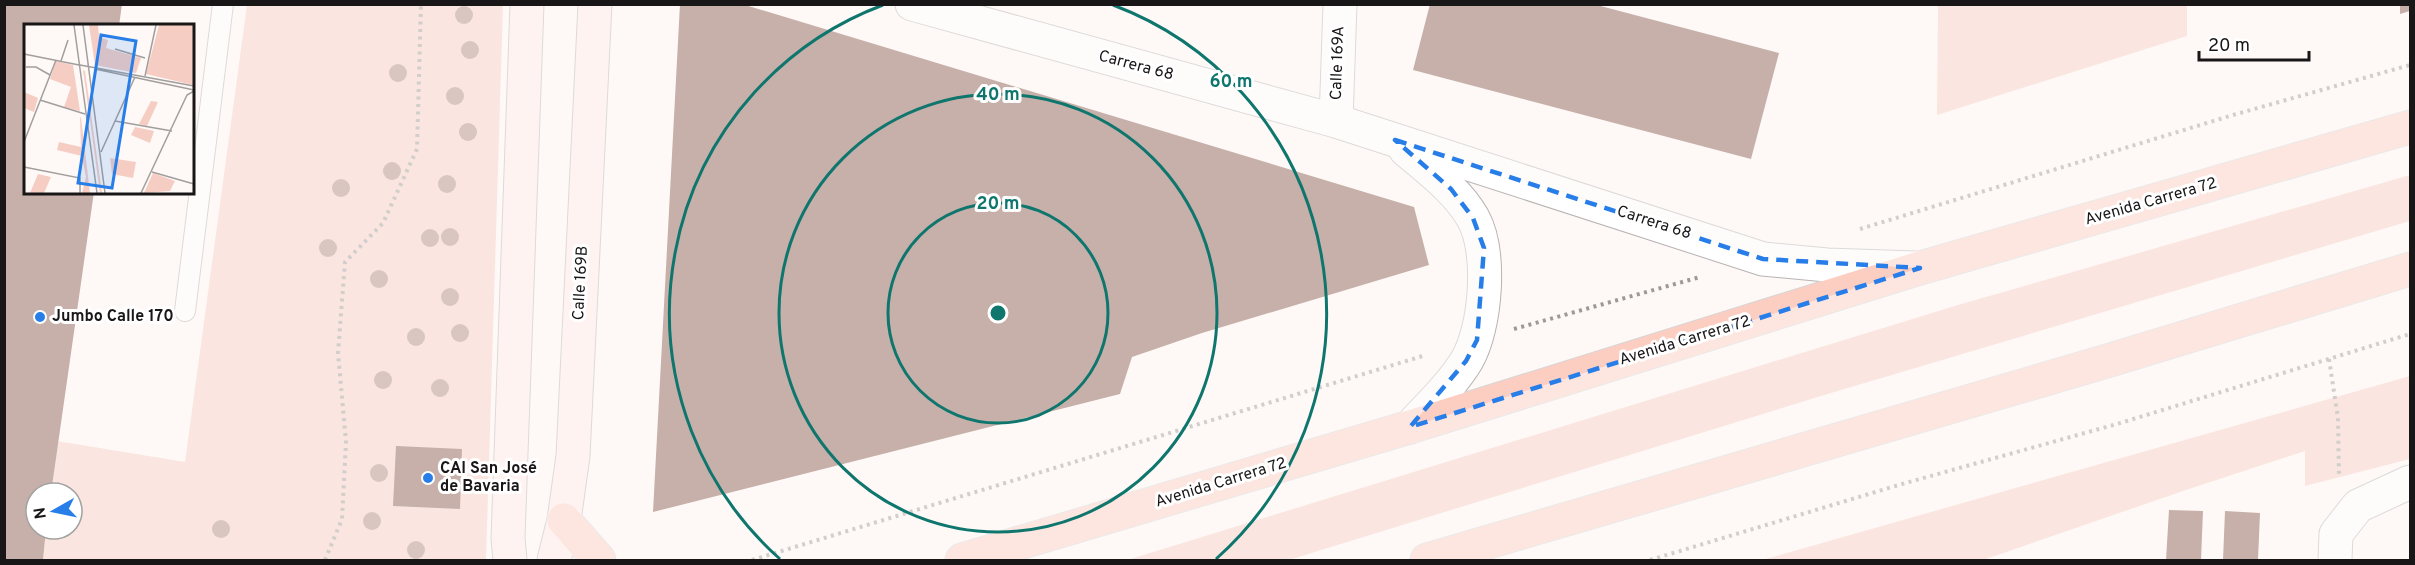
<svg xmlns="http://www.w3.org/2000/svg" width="2415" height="565" font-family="Overpass,sans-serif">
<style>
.green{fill:#f6cdc3}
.building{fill:#85574c}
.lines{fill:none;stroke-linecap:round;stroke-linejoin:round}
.service-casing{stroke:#b8b3b2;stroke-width:22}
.minor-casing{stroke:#b8b3b2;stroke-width:35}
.secondary-casing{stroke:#b8b3b2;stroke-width:35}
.trunk-casing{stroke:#d5d5d5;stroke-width:35}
.path{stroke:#9d9998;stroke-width:4;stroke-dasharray:3 4.5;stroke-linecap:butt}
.service{stroke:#fff;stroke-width:20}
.minor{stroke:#fff;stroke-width:33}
.secondary{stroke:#feece8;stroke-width:33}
.trunk{stroke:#fccec2;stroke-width:33}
.tree{fill:#ad887f}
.marked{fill:none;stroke:#287ee8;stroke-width:4.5;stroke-dasharray:12 8;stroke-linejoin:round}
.ring{fill:none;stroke:#0f766e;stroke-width:3}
.poi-dot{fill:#287ee8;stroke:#fff;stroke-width:2}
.labels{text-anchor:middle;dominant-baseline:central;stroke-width:6;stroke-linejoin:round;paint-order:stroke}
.street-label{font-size:16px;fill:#181616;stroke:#fff}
.poi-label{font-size:16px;font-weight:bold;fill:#181616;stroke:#fff;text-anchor:start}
.inset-road{fill:none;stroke:#a29e9d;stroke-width:1.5}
.view{fill:#287ee8;fill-opacity:0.15;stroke:#287ee8;stroke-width:3}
.inset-edge{fill:none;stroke:#181616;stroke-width:3}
.centre{fill:#0f766e;stroke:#fff;stroke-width:3}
.ring-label{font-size:18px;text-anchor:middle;font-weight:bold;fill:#0f766e;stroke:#fff;stroke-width:6;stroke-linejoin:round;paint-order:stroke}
</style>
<rect width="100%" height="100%" fill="#fef9f7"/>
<!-- green -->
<g class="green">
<polygon points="247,5 503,5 486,560 43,560 46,529 72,529 72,493 51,493 57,441 185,462"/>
<polygon points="1938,5 2187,5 2187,36 1937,115"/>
<polygon points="2410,175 2410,221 1821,396 1289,560 1127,560 1958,305"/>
<polygon points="2410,376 2410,459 2305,486 2305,451 2186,490 1983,560 1762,560"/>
</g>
<!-- building -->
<g class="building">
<polygon points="4,4 122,4 119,26 26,26 26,192 94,192 51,493 36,493 36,529 46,529 43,560 4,560"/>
<polygon points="680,4 742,4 1414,207 1429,265 1202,333 1132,357 1120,394 653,512"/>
<polygon points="1430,4 1593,4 1779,53 1751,159 1413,70"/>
<polygon points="2400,4 2410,4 2410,11 2400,14"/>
<polygon points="396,446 462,449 460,509 393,506"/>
<polygon points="2169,510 2203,511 2201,560 2166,560"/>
<polygon points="2225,511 2260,513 2258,560 2223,560"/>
</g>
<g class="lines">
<defs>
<polyline id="service" points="185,311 223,4"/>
<g id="minor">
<polyline points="912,4 1336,121 1763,259 1827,265 1915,268"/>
<polyline points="1336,121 1340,4"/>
<path d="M 1405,149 C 1429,170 1457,190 1473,218 C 1492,252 1486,327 1467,360 C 1452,385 1429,406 1410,427"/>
<polyline points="2335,560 2336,534 2358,506 2410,482"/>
</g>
<g id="secondary">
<polyline points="510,560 508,538 527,4"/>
<polyline points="554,560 564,520 573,456 595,4"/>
</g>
<g id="trunk">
<polyline points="564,520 599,560"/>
<polyline points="962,560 1410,427 1920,268 2410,127"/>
<polyline points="1427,560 2107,361 2410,269"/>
</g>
</defs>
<!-- service casing -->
<use href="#service" class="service-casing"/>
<!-- minor casing -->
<use href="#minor" class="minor-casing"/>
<!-- secondary casing -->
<use href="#secondary" class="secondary-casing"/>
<!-- trunk casing -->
<use href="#trunk" class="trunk-casing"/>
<!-- path -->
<g class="path">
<polyline points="1860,229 2233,115 2410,65"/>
<polyline points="1514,329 1700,277"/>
<polyline points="2329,359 2338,418 2339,477"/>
<polyline points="325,560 342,519 346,442 338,353 345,262 383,223 417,149 421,4"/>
<polyline points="752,560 1426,355"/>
<polyline points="1650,560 1902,484 2117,424 2410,334"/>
</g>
<!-- service -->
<use href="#service" class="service"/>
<!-- minor -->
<use href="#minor" class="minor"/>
<!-- secondary -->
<use href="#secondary" class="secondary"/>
<!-- trunk -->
<use href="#trunk" class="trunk"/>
</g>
<!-- trees -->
<g class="tree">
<circle cx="464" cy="15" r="9"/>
<circle cx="470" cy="50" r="9"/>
<circle cx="398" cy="73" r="9"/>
<circle cx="455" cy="96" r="9"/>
<circle cx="468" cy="132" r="9"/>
<circle cx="392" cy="171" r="9"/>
<circle cx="447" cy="184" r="9"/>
<circle cx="341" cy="188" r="9"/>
<circle cx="450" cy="237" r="9"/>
<circle cx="430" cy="238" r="9"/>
<circle cx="328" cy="248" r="9"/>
<circle cx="379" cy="279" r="9"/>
<circle cx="450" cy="297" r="9"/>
<circle cx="460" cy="333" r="9"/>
<circle cx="416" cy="337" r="9"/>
<circle cx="383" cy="380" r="9"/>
<circle cx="440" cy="388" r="9"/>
<circle cx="379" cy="473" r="9"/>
<circle cx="372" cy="521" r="9"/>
<circle cx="221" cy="529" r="9"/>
<circle cx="416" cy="550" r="9"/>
</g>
<!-- marked area -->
<path d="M0 0H2415V565H0ZM 1395,140 L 1763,259 L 1920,268 L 1410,427 L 1466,361 L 1477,340 L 1484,248 L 1473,218 L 1451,189 Z" fill="#fef9f7" fill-opacity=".55" fill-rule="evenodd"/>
<path class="marked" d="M 1395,140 L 1763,259 L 1920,268 L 1410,427 L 1466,361 L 1477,340 L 1484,248 L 1473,218 L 1451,189 Z"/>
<!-- distance rings -->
<g class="ring">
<circle cx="998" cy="313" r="110"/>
<circle cx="998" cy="313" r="219"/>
<path d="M780 559A329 329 0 0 1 883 5M1113 5A329 329 0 0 1 1216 559"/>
</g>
<!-- markers -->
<g class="poi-dot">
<circle cx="40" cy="317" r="6"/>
<circle cx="428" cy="478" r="6"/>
</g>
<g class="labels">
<!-- street labels -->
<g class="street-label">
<text transform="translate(1338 63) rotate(-88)">Calle 169A</text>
<text transform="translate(1136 66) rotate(15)">Carrera 68</text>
<text transform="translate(2151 202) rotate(-16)">Avenida Carrera 72</text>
<text transform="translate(1654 223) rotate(18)">Carrera 68</text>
<text transform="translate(581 283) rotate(-87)">Calle 169B</text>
<text transform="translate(1685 341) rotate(-17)">Avenida Carrera 72</text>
<text transform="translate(1221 483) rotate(-17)">Avenida Carrera 72</text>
</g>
<!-- poi labels -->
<g class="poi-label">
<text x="52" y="317">Jumbo Calle 170</text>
<text x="440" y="469">CAI San José<tspan x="440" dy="18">de Bavaria</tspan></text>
</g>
</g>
<!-- overview -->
<g transform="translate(24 24)">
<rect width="170" height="170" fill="#fef9f7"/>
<path d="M 65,1 L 74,1 L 75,13 L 84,16 L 82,24 L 117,34 L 112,49 L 71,41 ZM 135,1 L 169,1 L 169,61 L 122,50 ZM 32,37 L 49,41 L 56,87 L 40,83 L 47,63 L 26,55 ZM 59,46 L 61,47 L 78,169 L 76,169 ZM 0,68 L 14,74 L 10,88 L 0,84 ZM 127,77 L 134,78 L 123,102 L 115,100 ZM 56,93 L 57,94 L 66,169 L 58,169 L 62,153 L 58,132 L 33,126 L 35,118 L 57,123 ZM 111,103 L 130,107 L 126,119 L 107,111 ZM 86,134 L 112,138 L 109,154 L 88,150 ZM 129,149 L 151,157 L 146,167 L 120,169 ZM 14,150 L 27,153 L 20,169 L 6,169 Z" fill="#f6cdc3"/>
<path class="inset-road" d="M 50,1 L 73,169M 59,1 L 81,169M 91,25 L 121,34M 0,30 L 55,41M 37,37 L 44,16M 56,41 L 170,62M 2,43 L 12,43 L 26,51M 71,45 L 170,66M 121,52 L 132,1M 16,76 L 61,90M 91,97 L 148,107M 0,118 L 32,36M 77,128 L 111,53M 0,143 L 56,154 L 56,169M 128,148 L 170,160M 117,169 L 163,71 L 170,67"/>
<path class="view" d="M 77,11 L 112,17 L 88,164 L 54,159 Z"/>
<rect width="170" height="170" class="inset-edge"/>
</g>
<circle cx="998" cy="313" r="9" class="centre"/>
<g class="ring-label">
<text x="1231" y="87">60 m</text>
<text x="998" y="100">40 m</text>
<text x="998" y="209">20 m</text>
</g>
<!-- border -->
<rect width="2415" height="565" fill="none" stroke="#181616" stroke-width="12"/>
<!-- north arrow -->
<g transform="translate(54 511) rotate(261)"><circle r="28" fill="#ffffff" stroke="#a3a2a2" stroke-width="1.5"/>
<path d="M0-4.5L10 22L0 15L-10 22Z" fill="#287ee8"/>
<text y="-9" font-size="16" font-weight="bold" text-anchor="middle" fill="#181616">N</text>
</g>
<!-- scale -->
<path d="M2199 51v9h110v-9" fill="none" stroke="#181616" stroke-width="3"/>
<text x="2208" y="51" font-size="18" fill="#181616" stroke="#ffffff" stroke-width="4.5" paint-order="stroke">20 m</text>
</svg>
